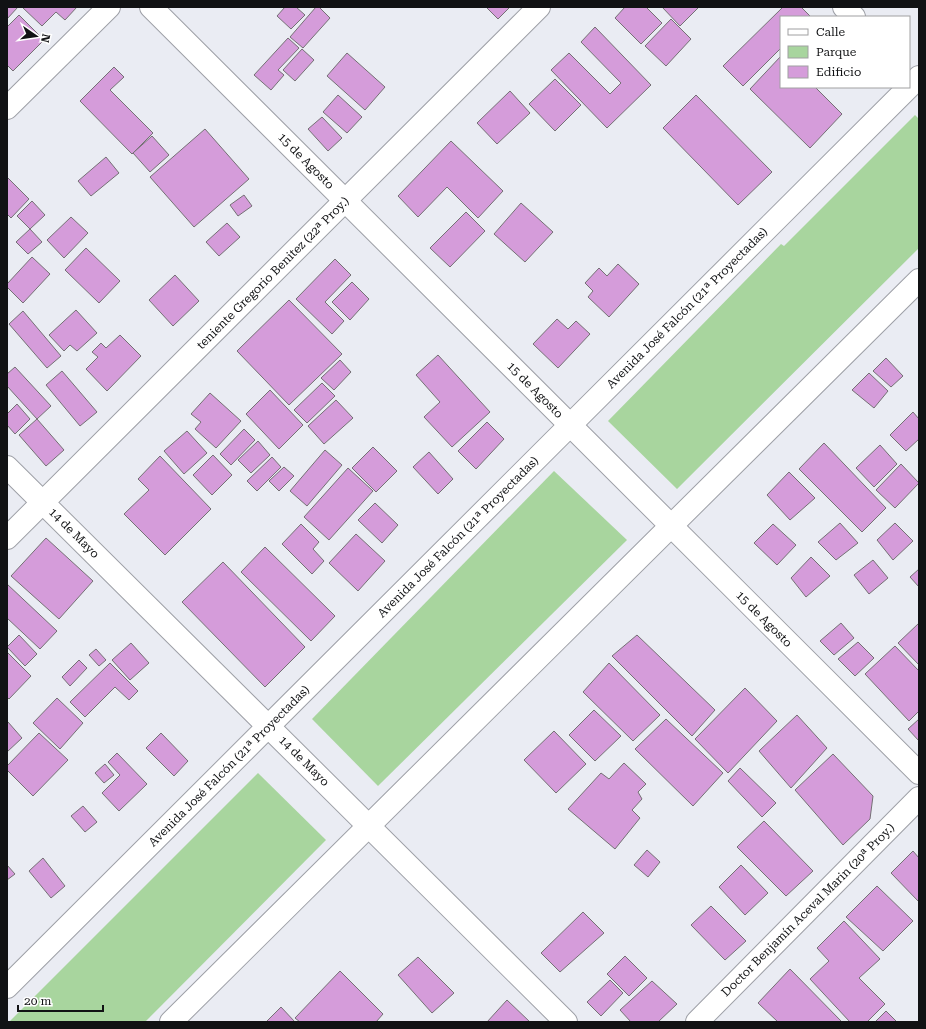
<svg xmlns="http://www.w3.org/2000/svg" width="926" height="1029" font-family="'Roboto Serif',serif">
<style>
.green{fill:#a8d59e}
.building{fill:#d59cda;stroke:#757075}
.lines{fill:none;stroke-linecap:round;stroke-linejoin:round}
.street-casing{stroke:#9ea0a7;stroke-width:24}
.secondary-casing{stroke:#9ea0a7;stroke-width:24}
.street{stroke:#fff;stroke-width:22}
.secondary{stroke:#fff;stroke-width:22}
.labels{text-anchor:middle;dominant-baseline:central;stroke-width:3;stroke-linejoin:round;paint-order:stroke}
.street-label{font-size:12px;fill:#111214;stroke:#fff}
</style>
<rect width="100%" height="100%" fill="#eaecf3"/>
<!-- green -->
<g class="green">
<polygon points="915,115 919,119 919,248 677,489 608,421 781,244 784,246"/>
<polygon points="554,471 627,540 378,786 312,719"/>
<polygon points="258,773 326,840 145,1022 9,1022"/>
</g>
<!-- building -->
<g class="building">
<polygon points="7,7 18,7 7,19"/>
<polygon points="22,7 77,7 65,20 56,12 42,26"/>
<polygon points="285,7 296,7 305,15 291,29 277,16"/>
<polygon points="316,7 319,7 330,18 303,48 290,37"/>
<polygon points="486,7 510,7 498,19"/>
<polygon points="625,7 646,7 662,23 641,44 615,18"/>
<polygon points="662,7 699,7 680,26"/>
<polygon points="783,7 801,7 811,17 781,17 781,48 743,86 723,66"/>
<polygon points="19,15 44,40 13,71 7,65 7,27"/>
<polygon points="671,19 691,39 666,66 645,46"/>
<polygon points="595,27 651,85 607,128 551,70 569,53 610,94 621,83 581,42"/>
<polygon points="288,38 299,48 278,70 284,75 271,90 254,75"/>
<polygon points="302,49 314,60 295,81 283,70"/>
<polygon points="347,53 385,87 365,110 327,76"/>
<polygon points="781,56 781,87 815,87 842,114 810,148 750,89"/>
<polygon points="114,67 124,77 110,90 153,133 132,154 80,101"/>
<polygon points="555,79 581,105 555,131 529,104"/>
<polygon points="510,91 530,113 497,144 477,123"/>
<polygon points="338,95 362,117 347,133 323,112"/>
<polygon points="696,95 772,172 738,205 663,128"/>
<polygon points="322,117 342,138 328,151 308,129"/>
<polygon points="205,129 249,179 194,227 150,177"/>
<polygon points="152,136 169,155 150,172 133,153"/>
<polygon points="451,141 503,191 478,218 447,187 418,217 398,196"/>
<polygon points="106,157 119,173 91,196 78,181"/>
<polygon points="7,177 29,199 11,218 7,214"/>
<polygon points="244,195 252,206 238,216 230,205"/>
<polygon points="32,201 45,215 30,229 17,216"/>
<polygon points="521,203 553,232 525,262 494,234"/>
<polygon points="466,212 485,231 450,267 430,248"/>
<polygon points="71,217 88,233 64,258 47,240"/>
<polygon points="227,223 240,237 219,256 206,242"/>
<polygon points="30,229 42,242 28,254 16,242"/>
<polygon points="86,248 120,281 99,303 65,270"/>
<polygon points="32,257 50,274 23,303 7,287 7,284"/>
<polygon points="335,259 351,275 325,302 344,321 332,334 296,299"/>
<polygon points="618,264 639,284 609,317 588,297 593,291 585,283 599,268 607,276"/>
<polygon points="175,275 199,301 173,326 149,300"/>
<polygon points="352,282 369,299 350,320 332,302"/>
<polygon points="289,300 342,354 289,405 237,351"/>
<polygon points="76,310 97,333 77,351 70,345 64,351 49,335"/>
<polygon points="23,311 61,356 47,368 9,324"/>
<polygon points="557,319 568,329 576,321 590,334 558,368 533,344"/>
<polygon points="120,335 141,356 107,391 86,369 98,357 92,352 101,343 106,348"/>
<polygon points="438,355 490,412 452,447 424,417 440,402 416,375"/>
<polygon points="886,358 903,376 891,387 873,371"/>
<polygon points="340,360 351,372 334,390 321,378"/>
<polygon points="15,367 51,406 37,419 7,386 7,374"/>
<polygon points="62,371 97,412 80,426 46,385"/>
<polygon points="869,373 888,391 874,408 852,390"/>
<polygon points="322,383 335,396 307,423 294,410"/>
<polygon points="270,390 303,425 279,449 246,414"/>
<polygon points="210,393 241,421 216,448 195,429 201,422 191,414"/>
<polygon points="336,400 353,418 324,444 308,426"/>
<polygon points="17,404 30,419 15,434 7,425 7,414"/>
<polygon points="913,412 919,419 919,439 906,451 890,435"/>
<polygon points="37,419 64,450 46,466 19,435"/>
<polygon points="487,422 504,439 476,469 458,451"/>
<polygon points="244,429 255,440 231,465 220,454"/>
<polygon points="187,431 207,453 184,474 164,451"/>
<polygon points="258,441 270,455 251,473 238,460"/>
<polygon points="824,443 886,508 862,532 799,469"/>
<polygon points="880,445 897,464 874,487 856,468"/>
<polygon points="373,447 397,471 376,492 352,468"/>
<polygon points="325,450 342,465 307,506 290,491"/>
<polygon points="429,452 453,479 438,494 413,467"/>
<polygon points="213,455 232,475 212,495 193,475"/>
<polygon points="160,456 211,509 165,555 124,514 149,490 138,479"/>
<polygon points="272,457 281,467 257,491 247,481"/>
<polygon points="901,464 919,483 895,508 876,490"/>
<polygon points="284,467 294,476 279,491 269,481"/>
<polygon points="348,468 373,491 329,540 304,517"/>
<polygon points="789,472 815,498 790,520 767,495"/>
<polygon points="375,503 398,525 382,543 358,520"/>
<polygon points="840,523 858,543 836,560 818,542"/>
<polygon points="895,523 913,541 893,560 877,540"/>
<polygon points="301,524 319,542 313,549 324,561 312,574 282,544"/>
<polygon points="773,524 796,545 777,565 754,543"/>
<polygon points="356,534 385,561 358,591 329,563"/>
<polygon points="46,538 93,581 59,619 11,576"/>
<polygon points="265,547 335,616 311,641 241,572"/>
<polygon points="811,557 830,576 806,597 791,578"/>
<polygon points="873,560 888,578 869,594 854,575"/>
<polygon points="223,562 305,647 265,687 182,602"/>
<polygon points="919,569 919,587 910,577"/>
<polygon points="7,584 57,631 40,649 7,618"/>
<polygon points="841,623 854,638 834,655 820,641"/>
<polygon points="919,623 919,665 898,643"/>
<polygon points="19,635 37,654 25,666 7,647"/>
<polygon points="637,635 715,710 692,736 612,656"/>
<polygon points="858,642 874,658 855,676 838,659"/>
<polygon points="131,643 149,663 130,680 112,660"/>
<polygon points="895,646 919,671 919,711 909,721 865,674"/>
<polygon points="96,649 106,660 99,666 89,655"/>
<polygon points="7,652 31,676 9,699 7,697"/>
<polygon points="79,660 87,668 70,686 62,677"/>
<polygon points="110,663 138,691 129,700 115,687 85,717 70,702"/>
<polygon points="609,663 660,715 633,741 583,692"/>
<polygon points="745,688 777,721 728,773 695,739"/>
<polygon points="57,698 83,723 60,749 33,723"/>
<polygon points="594,710 621,736 595,761 569,735"/>
<polygon points="797,715 827,748 791,788 759,751"/>
<polygon points="666,719 723,773 693,806 635,749"/>
<polygon points="919,719 919,741 908,729"/>
<polygon points="8,722 22,738 7,752 7,723"/>
<polygon points="554,731 586,764 556,793 524,760"/>
<polygon points="39,733 68,760 33,796 7,770 7,766"/>
<polygon points="161,733 188,761 174,776 146,748"/>
<polygon points="117,753 147,784 119,811 102,793 120,775 108,762"/>
<polygon points="833,754 873,796 870,819 843,845 795,790"/>
<polygon points="624,763 646,784 638,792 642,799 632,810 640,818 615,849 568,809 601,773 609,779"/>
<polygon points="105,764 114,775 104,783 95,773"/>
<polygon points="740,768 776,803 762,817 728,781"/>
<polygon points="83,806 97,822 85,832 71,816"/>
<polygon points="764,821 813,871 786,896 737,847"/>
<polygon points="647,850 660,862 648,877 634,865"/>
<polygon points="913,851 919,858 919,902 891,873"/>
<polygon points="43,858 65,886 51,898 29,871"/>
<polygon points="7,865 15,874 7,880"/>
<polygon points="741,865 768,893 745,915 719,887"/>
<polygon points="877,886 913,921 883,951 846,917"/>
<polygon points="711,906 746,941 725,960 691,925"/>
<polygon points="583,912 604,933 560,972 541,953"/>
<polygon points="844,921 880,959 859,978 885,1004 867,1022 850,1022 810,979 829,961 817,948"/>
<polygon points="625,956 647,978 629,996 607,974"/>
<polygon points="418,957 454,993 432,1013 398,975"/>
<polygon points="790,969 842,1022 778,1022 758,1003"/>
<polygon points="340,971 383,1014 376,1022 300,1022 295,1018"/>
<polygon points="610,980 623,993 601,1016 587,1002"/>
<polygon points="652,981 677,1004 658,1022 631,1022 620,1010"/>
<polygon points="507,1000 530,1022 487,1022"/>
<polygon points="281,1007 295,1022 266,1022"/>
<polygon points="886,1011 897,1022 875,1022"/>
</g>
<g class="lines">
<defs>
<g id="street">
<polyline points="151,7 919,773"/>
<polyline points="844,7 854,17"/>
<polyline points="7,108 109,7"/>
<polyline points="7,467 566,1022"/>
<polyline points="7,538 539,7"/>
<polyline points="697,1022 919,798"/>
</g>
<g id="secondary">
<polyline points="7,987 919,77"/>
<polyline points="171,1022 919,280"/>
</g>
</defs>
<!-- street casing -->
<use href="#street" class="street-casing"/>
<!-- secondary casing -->
<use href="#secondary" class="secondary-casing"/>
<!-- street -->
<use href="#street" class="street"/>
<!-- secondary -->
<use href="#secondary" class="secondary"/>
</g>
<g class="labels">
<!-- street labels -->
<g class="street-label">
<text transform="translate(306 161) rotate(45)">15 de Agosto</text>
<text transform="translate(273 273) rotate(-45)">teniente Gregorio Benitez (22ª Proy.)</text>
<text transform="translate(687 308) rotate(-45)">Avenida José Falcón (21ª Proyectadas)</text>
<text transform="translate(535 390) rotate(45)">15 de Agosto</text>
<text transform="translate(74 533) rotate(45)">14 de Mayo</text>
<text transform="translate(458 537) rotate(-45)">Avenida José Falcón (21ª Proyectadas)</text>
<text transform="translate(764 619) rotate(45)">15 de Agosto</text>
<text transform="translate(304 761) rotate(45)">14 de Mayo</text>
<text transform="translate(229 766) rotate(-45)">Avenida José Falcón (21ª Proyectadas)</text>
<text transform="translate(808 910) rotate(-45)">Doctor Benjamín Aceval Marin (20ª Proy.)</text>
</g>
</g>
<!-- border -->
<rect width="926" height="1029" fill="none" stroke="#111214" stroke-width="16"/>
<!-- legend -->
<rect x="780" y="16" width="130" height="72" fill="#ffffff" stroke="#a0a0a1"/>
<rect x="788" y="29" width="20" height="6" fill="#ffffff" stroke="#a0a0a1"/>
<text x="816" y="36" font-size="12" fill="#111214">Calle</text>
<rect x="788" y="46" width="20" height="12" fill="#a8d59e" stroke="#a0a0a1"/>
<text x="816" y="56" font-size="12" fill="#111214">Parque</text>
<rect x="788" y="66" width="20" height="12" fill="#d59cda" stroke="#a0a0a1"/>
<text x="816" y="76" font-size="12" fill="#111214">Edificio</text>
<!-- north arrow -->
<g transform="translate(36 36) rotate(103)" stroke="#ffffff" stroke-width="3" paint-order="stroke">
<path d="M0-3L7 15L0 10L-7 15Z" fill="#111214"/>
<text y="-6" font-size="11" font-weight="bold" text-anchor="middle" fill="#111214">N</text>
</g>
<!-- scale -->
<path d="M18 1005v6h85v-6" fill="none" stroke="#111214" stroke-width="2"/>
<text x="24" y="1005" font-size="12" fill="#111214" stroke="#ffffff" stroke-width="3" paint-order="stroke">20 m</text>
</svg>
